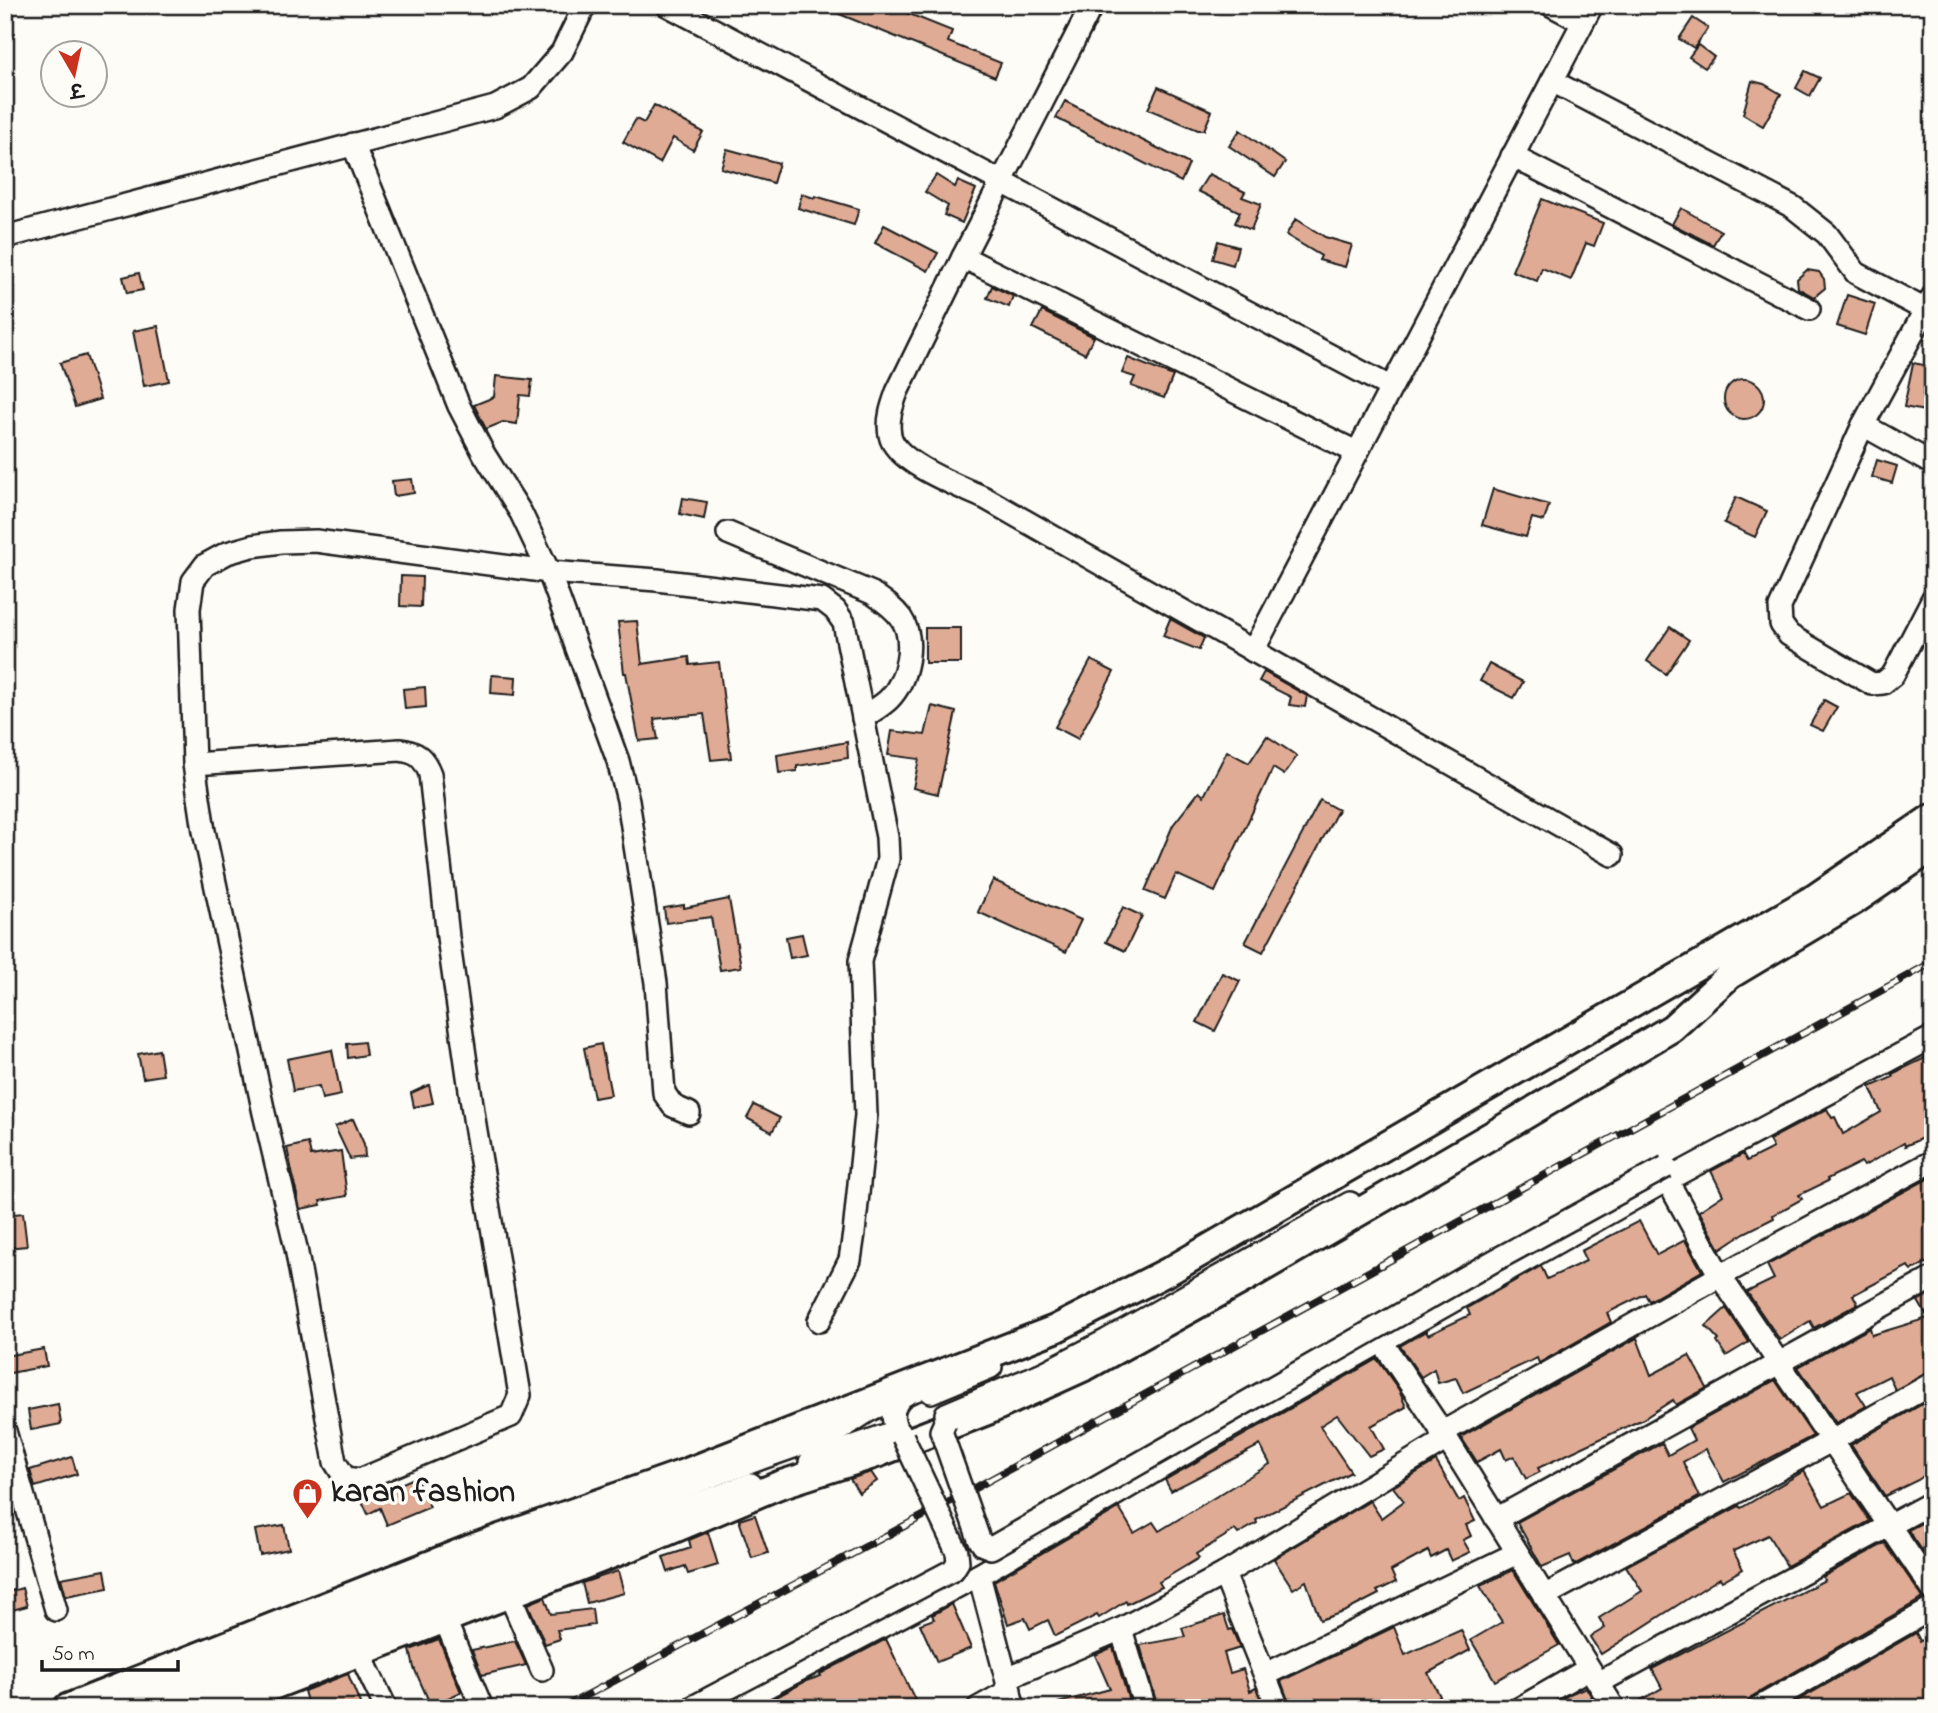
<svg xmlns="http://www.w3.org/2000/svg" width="1938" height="1713" font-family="'Indie Flower','Playpen Sans Deva',sans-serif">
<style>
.building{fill:#dfab94;stroke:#1c1c1c;stroke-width:2}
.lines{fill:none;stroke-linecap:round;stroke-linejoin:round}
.minor-casing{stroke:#1c1c1c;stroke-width:26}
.major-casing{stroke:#1c1c1c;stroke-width:32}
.minor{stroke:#fdfcf7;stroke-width:21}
.major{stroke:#fdfcf7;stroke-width:26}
.rail-casing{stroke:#1c1c1c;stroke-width:8}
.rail{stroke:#fdfcf7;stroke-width:5;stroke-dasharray:16;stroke-linecap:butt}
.minor-bridge-casing{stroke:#1c1c1c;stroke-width:26;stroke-linecap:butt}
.minor-bridge{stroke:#fdfcf7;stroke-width:21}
.labels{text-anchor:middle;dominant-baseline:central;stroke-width:7;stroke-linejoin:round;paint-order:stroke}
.poi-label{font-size:32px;font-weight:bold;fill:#1c1c1c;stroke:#fdfcf7;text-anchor:start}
</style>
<rect width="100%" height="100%" fill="#fdfcf7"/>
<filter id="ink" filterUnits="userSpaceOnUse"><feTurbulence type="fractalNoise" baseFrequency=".0143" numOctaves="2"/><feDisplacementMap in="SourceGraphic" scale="14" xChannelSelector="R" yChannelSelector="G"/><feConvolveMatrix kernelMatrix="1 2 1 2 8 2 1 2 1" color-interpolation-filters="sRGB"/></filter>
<g filter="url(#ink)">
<!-- building -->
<g class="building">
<polygon points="817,5 887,5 952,31 948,42 1001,63 995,77"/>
<polygon points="1693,18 1708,28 1694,48 1679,39"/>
<polygon points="1698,45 1714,57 1705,68 1689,57"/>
<polygon points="1805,71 1820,78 1810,96 1796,88"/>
<polygon points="1752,81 1764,84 1781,94 1763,126 1743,114"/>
<polygon points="1158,87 1212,111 1204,130 1198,130 1148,109"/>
<polygon points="1065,101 1189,164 1181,182 1056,118"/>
<polygon points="654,105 703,132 693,150 673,138 660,163 623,142 636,119 644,123"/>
<polygon points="1240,130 1285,162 1275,177 1229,146"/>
<polygon points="727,149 779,163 773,183 721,168"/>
<polygon points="1209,174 1245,192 1242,197 1261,204 1251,230 1235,223 1240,212 1198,191"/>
<polygon points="936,175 955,187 958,181 976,189 962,223 944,215 948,206 925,192"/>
<polygon points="802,194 814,198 815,196 859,209 854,225 798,208"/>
<polygon points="1542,199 1603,223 1594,246 1586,243 1571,280 1542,268 1537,281 1512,271"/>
<polygon points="1681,208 1721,231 1713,245 1672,224"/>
<polygon points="1296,219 1325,237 1352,245 1345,267 1319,260 1321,256 1286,235"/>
<polygon points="884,225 938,253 928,271 875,243"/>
<polygon points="1218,241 1238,247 1233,265 1213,259"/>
<polygon points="1807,270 1819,272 1824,279 1825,288 1814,297 1798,288 1797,279"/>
<polygon points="139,273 143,290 127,293 123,277"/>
<polygon points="992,286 1013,296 1009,307 987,298"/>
<polygon points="1847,295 1875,304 1865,335 1837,326"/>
<polygon points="1042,311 1094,337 1085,354 1033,328"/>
<polygon points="158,326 169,381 144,386 133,331"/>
<polygon points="86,355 100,399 75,407 60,363"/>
<polygon points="1128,358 1173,376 1164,398 1131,386 1135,377 1122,373"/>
<polygon points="1913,363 1929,366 1923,394 1933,396 1930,412 1904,407"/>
<polygon points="496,376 532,380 530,396 520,395 517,424 503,422 486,429 474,405 494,397"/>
<circle cx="1744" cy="399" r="20"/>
<polygon points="1877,460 1897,466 1892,483 1872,477"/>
<polygon points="412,479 414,493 394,496 392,481"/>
<polygon points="1493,489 1549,505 1544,521 1532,518 1526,537 1482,525"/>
<polygon points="1736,497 1767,511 1755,537 1724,523"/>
<polygon points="683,498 707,502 704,519 680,514"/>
<polygon points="401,576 422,577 421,607 400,606"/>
<polygon points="1170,619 1204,638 1199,650 1163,636"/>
<polygon points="637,621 642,664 689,657 690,665 719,662 731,758 711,760 704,714 654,719 658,739 639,741 626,673 624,673 618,622"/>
<polygon points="1670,627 1689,640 1666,674 1647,661"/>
<rect x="925" y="628" width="36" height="35"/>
<polygon points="1091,660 1114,672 1078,739 1055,727"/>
<polygon points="1489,664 1523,682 1514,698 1480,681"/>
<polygon points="1264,672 1307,696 1305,707 1289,705 1291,697 1259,681"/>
<polygon points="492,675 516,677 515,695 491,693"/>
<polygon points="425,687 426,707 405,709 403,689"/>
<polygon points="1824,700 1837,707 1823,731 1810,725"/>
<polygon points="932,706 956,712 938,794 913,788 919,759 888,755 892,731 925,735"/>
<polygon points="1267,736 1297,756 1284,775 1273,768 1215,892 1176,874 1165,899 1145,891 1173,825 1199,792 1204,796 1227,751 1249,763"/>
<polygon points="847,742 848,758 797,766 797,771 779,773 777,755"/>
<polygon points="1320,800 1338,810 1263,952 1245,943"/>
<polygon points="993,880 1081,920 1066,952 978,912"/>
<polygon points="729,899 741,967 720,970 711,917 666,923 664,908 684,905 684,908"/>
<polygon points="1123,907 1142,916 1125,951 1106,942"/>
<polygon points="802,934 807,955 790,958 786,937"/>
<polygon points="1222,973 1240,981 1215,1031 1197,1022"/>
<polygon points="364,1042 366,1055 348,1058 347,1044"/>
<polygon points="601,1044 611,1095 594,1098 584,1048"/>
<polygon points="159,1050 163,1075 143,1078 138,1054"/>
<polygon points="332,1050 341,1095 322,1099 319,1086 293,1091 287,1059"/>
<polygon points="1933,1054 1933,1133 1905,1146 1904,1143 1864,1166 1861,1162 1827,1179 1828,1181 1799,1195 1802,1199 1773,1215 1774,1218 1744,1233 1720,1249 1699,1211 1723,1195 1711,1171 1743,1154 1747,1161 1773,1148 1769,1140 1827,1109 1832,1118 1835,1117 1843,1134 1881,1112 1870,1087 1893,1077 1892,1074"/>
<polygon points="429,1085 433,1103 414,1107 411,1093"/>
<polygon points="754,1105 780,1118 772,1132 747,1118"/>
<polygon points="353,1119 364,1144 365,1157 350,1159 335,1127"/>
<polygon points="308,1143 311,1156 341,1151 347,1196 320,1201 321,1205 300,1209 287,1148"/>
<polygon points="1933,1176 1933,1259 1911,1271 1908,1266 1853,1295 1858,1304 1814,1328 1810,1321 1780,1340 1747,1292 1774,1279 1767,1265"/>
<polygon points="23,1213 27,1246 5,1248 5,1215"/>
<polygon points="1639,1221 1657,1255 1685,1240 1702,1271 1649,1301 1645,1294 1607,1313 1611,1322 1539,1363 1537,1358 1463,1393 1456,1378 1438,1383 1434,1369 1421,1377 1400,1346 1426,1331 1428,1335 1470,1315 1467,1308 1541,1266 1547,1279 1586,1261 1581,1251"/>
<polygon points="1932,1293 1933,1370 1895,1390 1889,1376 1857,1392 1866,1406 1836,1423 1798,1367 1870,1328 1872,1335 1928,1318 1918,1301"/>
<polygon points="1726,1308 1749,1342 1726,1356 1717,1342 1719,1340 1706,1326"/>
<polygon points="1637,1338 1651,1375 1689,1355 1707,1388 1676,1405 1673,1400 1643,1419 1538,1468 1540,1472 1526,1479 1514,1456 1506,1460 1501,1449 1477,1462 1461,1437"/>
<polygon points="44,1349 47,1366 5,1374 5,1356"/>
<polygon points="1377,1359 1399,1390 1406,1407 1371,1426 1384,1449 1369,1456 1337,1415 1320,1426 1351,1472 1256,1520 1257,1523 1238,1534 1235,1530 1196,1554 1199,1558 1159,1582 1162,1587 1127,1604 1126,1601 1099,1618 1097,1615 1055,1636 1048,1620 1030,1629 1025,1618 1008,1624 994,1581 1119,1508 1134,1533 1153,1522 1159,1531 1270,1464 1260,1445 1171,1491 1165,1480"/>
<polygon points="1775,1380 1813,1436 1724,1482 1706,1449 1683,1462 1699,1497 1574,1565 1570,1555 1542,1567 1517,1522 1662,1443 1668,1455 1694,1440 1688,1428"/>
<polygon points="1933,1398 1933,1469 1918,1480 1885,1496 1851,1445"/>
<polygon points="58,1404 61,1424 31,1430 28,1410"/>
<polygon points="72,1457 77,1474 35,1487 30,1470"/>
<polygon points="1436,1461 1459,1501 1464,1498 1475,1521 1466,1525 1471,1536 1463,1540 1470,1552 1451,1561 1446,1550 1431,1558 1428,1551 1391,1571 1396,1582 1377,1591 1379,1594 1346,1611 1320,1620 1306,1581 1293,1589 1274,1559 1370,1501 1381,1518 1404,1501 1393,1487"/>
<polygon points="1804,1471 1824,1506 1851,1493 1870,1521 1787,1566 1768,1535 1733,1551 1743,1569 1722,1581 1720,1578 1601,1654 1590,1637 1605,1628 1599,1618 1642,1591 1626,1566 1739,1506 1741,1508"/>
<polygon points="871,1472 877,1481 859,1493 850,1479"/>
<polygon points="416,1477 430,1507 387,1525 380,1508 368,1514 362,1501"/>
<polygon points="755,1515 768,1553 752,1558 739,1520"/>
<polygon points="1933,1517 1933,1566 1908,1530"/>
<polygon points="284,1525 289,1549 260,1555 255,1530"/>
<polygon points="708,1532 718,1565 688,1574 685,1566 668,1572 663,1557 691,1548 689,1540"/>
<polygon points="1885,1543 1923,1598 1751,1697 1745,1708 1627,1708 1662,1688 1652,1669 1825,1580 1822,1577"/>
<polygon points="105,1570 108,1588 66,1596 61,1578"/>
<polygon points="1513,1570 1559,1645 1495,1681 1471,1640 1502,1622 1480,1586"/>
<polygon points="618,1571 624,1593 587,1603 582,1583"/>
<polygon points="22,1588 27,1606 5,1612 5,1593"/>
<polygon points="545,1597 551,1614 592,1609 594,1625 557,1630 560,1639 545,1644 528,1604"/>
<polygon points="952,1604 971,1648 937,1662 920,1624 934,1619 932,1615"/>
<polygon points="1224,1615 1229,1630 1232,1629 1240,1648 1224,1653 1230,1673 1243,1669 1250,1691 1256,1688 1264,1708 1158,1708 1140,1645 1185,1637 1182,1628"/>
<polygon points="1394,1627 1405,1655 1461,1630 1470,1650 1428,1673 1440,1696 1419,1708 1291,1708 1281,1681"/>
<polygon points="1916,1633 1920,1641 1933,1637 1933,1708 1785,1708"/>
<polygon points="439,1639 461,1692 431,1706 414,1668 410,1650"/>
<polygon points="886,1639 915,1700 911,1702 914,1708 879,1708 876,1702 862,1708 756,1708 806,1681 821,1676 820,1674"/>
<polygon points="515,1641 526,1665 482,1675 472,1650"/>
<polygon points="1113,1647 1131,1708 1059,1708 1058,1703 1110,1689 1095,1655"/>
<polygon points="348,1674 362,1708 309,1708 304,1691"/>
<polygon points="1586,1687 1598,1708 1547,1708 1572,1693"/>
</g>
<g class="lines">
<defs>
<g id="minor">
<polyline points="667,5 1390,387"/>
<path d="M 1092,5 L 963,257 L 897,392 C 892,406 887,420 890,435 C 895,463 961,487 985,498 L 1612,855"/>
<polyline points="1551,5 1583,22"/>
<polyline points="1552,81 1793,207 1827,234 1856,273 1933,314"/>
<polyline points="353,144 459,406 484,454 521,513 549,572 618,761 628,800 656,983 664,1093 673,1106 689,1113"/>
<polyline points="1512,156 1809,309"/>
<polyline points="5,237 495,107 531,88 562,52 585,5"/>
<polyline points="963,257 1356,452"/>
<polyline points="1933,296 1863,425 1780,607 1781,624 1789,635 1872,684 1883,683 1893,675 1933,598"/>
<polyline points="1863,425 1933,464"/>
<path d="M 728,533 L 872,593 C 882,600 893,607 901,618 C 916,640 907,681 889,699 C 882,706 871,712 863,718"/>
<polyline points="1253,651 1592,5"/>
<path d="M 194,764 L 400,750 C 417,752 424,758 430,774 L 448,937 L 475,1125 L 520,1395 L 511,1416 L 360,1480 L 345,1478 L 335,1462 L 296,1248 L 264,1113 L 204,831 L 194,764 L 189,609 L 193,581 L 205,565 L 227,553 L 252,546 L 281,542 L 316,541 L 549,572 L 657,580 L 822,600 L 835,610 L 844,623 L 887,837 L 888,859 L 860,961 L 866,1115 L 854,1233 L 850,1260 L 819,1321"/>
<polyline points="1667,1180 1720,1276 1933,1590"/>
<polyline points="1382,1342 1447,1439 1614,1708"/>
<polyline points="931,1392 991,1367"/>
<polyline points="946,1414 1043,1373 1107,1340 1350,1203"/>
<polyline points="5,1431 56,1610"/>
<polyline points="1441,1433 1720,1276 1933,1161"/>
<path d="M 906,1438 C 885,1423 891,1396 916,1390"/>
<polyline points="810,1462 897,1431"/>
<polyline points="1496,1519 1933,1278"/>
<polyline points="1224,1574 1447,1439"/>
<polyline points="979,1575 1014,1708"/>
<polyline points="509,1593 542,1670"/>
<polyline points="1544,1596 1831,1441 1933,1383"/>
<polyline points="445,1620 480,1703"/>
<polyline points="1121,1629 1224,1574 1278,1708"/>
<polyline points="359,1652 386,1708"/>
<polyline points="1266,1674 1517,1553"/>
<polyline points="1007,1678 1121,1629 1145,1708"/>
<polyline points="1600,1682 1933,1502"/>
<path d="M 117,1708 L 414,1595 L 720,1473 L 833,1433 C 849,1426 862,1412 879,1406"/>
<path d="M 172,1708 C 367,1637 556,1555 751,1484"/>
<polyline points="727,1708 979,1575 1223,1431 1667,1180 1933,1037"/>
<polyline points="978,1708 1010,1690"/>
<polyline points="1520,1708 1588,1669"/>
<polyline points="1758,1708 1933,1608"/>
</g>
<g id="major">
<polyline points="67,1708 477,1546 687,1472 1055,1329 1169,1271 1816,897 1933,817"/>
<polyline points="216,1708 631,1547 779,1485 879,1453 990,1410 1087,1366 1244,1279 1497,1132 1672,1028 1730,975 1854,901 1933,847"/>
</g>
</defs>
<!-- minor casing -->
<use href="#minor" class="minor-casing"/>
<!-- major casing -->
<use href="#major" class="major-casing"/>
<!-- minor -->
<use href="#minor" class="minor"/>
<!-- major -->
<use href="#major" class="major"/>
<defs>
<polyline id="rail" points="563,1708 955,1499 1933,962"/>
</defs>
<!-- rail casing -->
<use href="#rail" class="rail-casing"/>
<!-- rail -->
<use href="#rail" class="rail"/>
<defs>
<g id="minor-bridge">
<polyline points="945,1422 941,1431 979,1539 983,1545 991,1548 1492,1262 1666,1167"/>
<polyline points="691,1708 953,1570 958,1562 957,1552 903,1437"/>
</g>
</defs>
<!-- minor-bridge casing -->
<use href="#minor-bridge" class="minor-bridge-casing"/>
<!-- minor-bridge -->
<use href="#minor-bridge" class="minor-bridge"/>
</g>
</g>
<!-- icons -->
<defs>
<symbol id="shop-pin" viewBox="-11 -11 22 30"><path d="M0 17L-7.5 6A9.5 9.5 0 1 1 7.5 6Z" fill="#c8321e" stroke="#fdfcf7"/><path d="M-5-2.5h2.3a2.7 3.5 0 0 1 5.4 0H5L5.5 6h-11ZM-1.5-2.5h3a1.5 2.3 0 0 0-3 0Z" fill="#fff"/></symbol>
</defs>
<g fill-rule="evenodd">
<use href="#shop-pin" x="290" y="1476" width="35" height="47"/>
</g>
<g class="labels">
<!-- poi labels -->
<g class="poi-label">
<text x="331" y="1493">karan fashion</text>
</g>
</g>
<!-- margin -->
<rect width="1938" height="1713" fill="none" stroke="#fdfcf7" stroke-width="28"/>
<rect x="14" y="14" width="1910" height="1685" fill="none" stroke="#1c1c1c" stroke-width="2.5" filter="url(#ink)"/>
<!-- north arrow -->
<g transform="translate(74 74) rotate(171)"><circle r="33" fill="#fdfcf7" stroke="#a3a29f" stroke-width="2"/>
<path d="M0-5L12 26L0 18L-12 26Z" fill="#c8321e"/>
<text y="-10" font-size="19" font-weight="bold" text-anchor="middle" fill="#1c1c1c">उ</text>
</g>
<!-- scale -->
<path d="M42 1660v10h136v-10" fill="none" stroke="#1c1c1c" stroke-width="3.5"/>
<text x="52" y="1660" font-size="21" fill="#1c1c1c" stroke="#fdfcf7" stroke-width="5" paint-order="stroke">50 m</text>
</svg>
